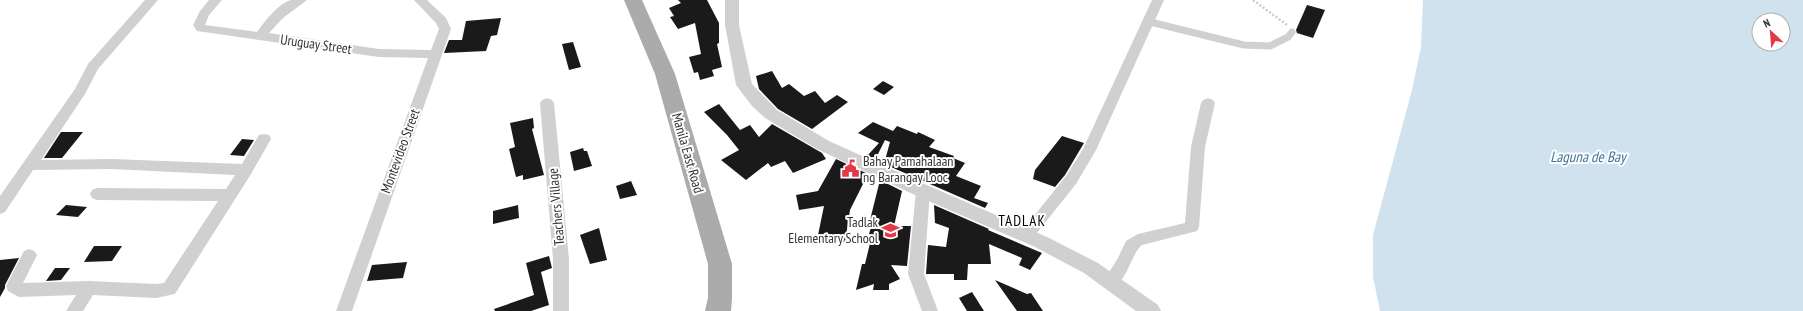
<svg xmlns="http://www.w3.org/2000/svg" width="1803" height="311" font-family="'PT Sans Narrow',sans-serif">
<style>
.water{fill:#cfe2ee;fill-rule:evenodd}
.building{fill:#1a1a1a}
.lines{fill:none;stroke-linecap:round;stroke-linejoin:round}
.path{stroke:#cdcdcd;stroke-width:2.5;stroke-dasharray:2 2;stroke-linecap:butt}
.service{stroke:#d0d0d0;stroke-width:7}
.minor{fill:#d0d0d0;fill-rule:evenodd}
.tertiary{fill:#d0d0d0;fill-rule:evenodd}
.primary{fill:#ababab;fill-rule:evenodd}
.labels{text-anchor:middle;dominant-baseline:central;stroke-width:4;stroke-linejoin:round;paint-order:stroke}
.street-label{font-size:14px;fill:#333;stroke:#fff}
.poi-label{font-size:14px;fill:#333;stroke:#fff;text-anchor:start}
.water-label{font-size:15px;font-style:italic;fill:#3f7597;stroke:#fff}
.neighbourhood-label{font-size:15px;letter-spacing:1px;fill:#000;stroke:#fff}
</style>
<rect width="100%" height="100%" fill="#fff"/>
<!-- water -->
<path class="water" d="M 1423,0 L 1803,0 L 1803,311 L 1380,311 L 1373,277 L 1373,235 L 1412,90 L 1421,47 ZM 1759,20 L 1783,20 L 1783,44 L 1759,44 Z"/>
<!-- building -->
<g class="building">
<polygon points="678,0 707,0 719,23 719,43 717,44 722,67 712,70 714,76 700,80 698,72 694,73 689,57 701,54 695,23 678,29 670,17 674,16 669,8 681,3"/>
<polygon points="1307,5 1325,10 1313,38 1297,33 1296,30"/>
<polygon points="501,18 497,35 491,36 486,51 444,53 449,40 462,40 466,21"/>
<polygon points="573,42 581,67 569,70 562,44"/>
<polygon points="772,71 782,88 789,84 804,96 815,91 825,103 837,95 848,102 812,129 778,109 759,89 756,76"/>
<polygon points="883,81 894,87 884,95 873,89"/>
<polygon points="719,104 740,130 750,125 759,137 772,124 822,153 826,159 793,173 785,161 771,167 768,163 746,180 721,160 739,150 727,135 704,112"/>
<polygon points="533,118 534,128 532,129 544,175 523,180 523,175 516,177 509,149 515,147 510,123"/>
<polygon points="873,122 893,131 897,126 917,134 918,132 935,140 929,147 954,156 953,158 965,163 956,176 981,186 974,198 988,203 985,208 884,164 890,142 885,140 875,160 867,156 879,143 858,133"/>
<polygon points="61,132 83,132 62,158 44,158"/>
<polygon points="1062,136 1084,143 1065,175 1055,187 1033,179 1035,170"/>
<polygon points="242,139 254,140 244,156 230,155"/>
<polygon points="583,148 584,151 587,151 592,166 574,171 570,152"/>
<polygon points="836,159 868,174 850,210 845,242 817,240 824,206 799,210 796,195 818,191"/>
<polygon points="880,180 902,191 894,226 911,226 907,266 891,265 900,279 889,284 889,290 873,290 874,284 856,290 862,264 865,264 872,235 869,234 872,224 869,224"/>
<polygon points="631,181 637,195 620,199 616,186"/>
<polygon points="66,205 87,207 78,217 56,215"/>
<polygon points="518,205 519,218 493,224 493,211"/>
<polygon points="934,205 989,229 988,230 1042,253 1030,270 1019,265 1022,258 989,244 991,264 968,264 967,280 954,280 954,274 926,274 928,245 946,247 949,228 935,223"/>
<polygon points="599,228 607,260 590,264 580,235"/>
<polygon points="94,246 122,246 112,261 84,262"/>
<polygon points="549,256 552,268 541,272 549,305 531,311 495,311 494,309 534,295 526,263"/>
<polygon points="19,258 5,285 5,288 0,297 0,260"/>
<polygon points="407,262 403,278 367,281 372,265"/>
<polygon points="55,268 70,268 61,280 46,281"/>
<polygon points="995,280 1027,294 1031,293 1043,311 1017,311"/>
<polygon points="972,292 984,311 967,311 959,298"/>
</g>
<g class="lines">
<!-- path -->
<polyline class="path" points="1253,0 1287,25"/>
<!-- service -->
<polyline class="service" points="1150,22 1244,45 1270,46 1288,37 1292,32"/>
<!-- minor -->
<g class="minor">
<polygon points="145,0 158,0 98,69 85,94 41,160 112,159 242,164 259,135 264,134 269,135 271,139 251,174 175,294 156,298 93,295 83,311 66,311 76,295 19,297 8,291 6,286 24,251 29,249 34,251 37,255 23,283 89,281 156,284 164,283 218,201 97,200 92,198 90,194 92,190 97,188 226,189 235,175 112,169 33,170 5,212 0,214 0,196 75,89 88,64"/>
<path d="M 209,0 L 222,0 L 209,15 L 205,25 L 257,32 C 264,22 279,3 291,0 C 296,0 302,0 307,0 L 283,18 L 269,33 L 379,49 L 431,50 L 439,29 L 436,23 L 414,0 L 427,0 L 446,18 L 451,29 L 352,311 L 336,311 L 428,58 L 379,57 L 197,31 L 193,25 L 200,11 Z"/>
<polygon points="1152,0 1164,0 1096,150 1076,184 1032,239 1027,241 1022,239 1019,235 1022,231 1066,176 1083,149"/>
<polygon points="547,98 552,100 554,103 569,259 569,311 553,311 553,259 540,103 542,100"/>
<path d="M 1208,98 L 1213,100 L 1215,103 L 1205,147 L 1199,227 L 1197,231 L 1142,245 C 1130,254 1125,293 1105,287 L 1103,282 L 1118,258 L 1126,241 L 1138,234 L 1185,223 L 1191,147 L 1201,103 L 1203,100 Z"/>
<polygon points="923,185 928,187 930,191 924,274 938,311 922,311 908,274 916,191 918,187"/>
</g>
<!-- tertiary -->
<polygon class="tertiary" points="725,0 739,0 739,25 752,84 777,110 829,141 929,186 1047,237 1098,263 1158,305 1161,311 1136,311 1084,273 1035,247 917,196 817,149 765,118 752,106 736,85 725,25"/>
<!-- primary -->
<polygon class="primary" points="624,0 642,0 675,74 732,264 732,298 731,311 705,311 708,298 708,264 655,74"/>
</g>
<!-- icons -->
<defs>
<symbol id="civic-bare" viewBox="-9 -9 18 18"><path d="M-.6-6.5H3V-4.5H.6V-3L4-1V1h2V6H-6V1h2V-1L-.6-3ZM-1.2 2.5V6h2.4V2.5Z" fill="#e63946" stroke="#fff" stroke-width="2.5" paint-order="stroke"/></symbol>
<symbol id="school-bare" viewBox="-9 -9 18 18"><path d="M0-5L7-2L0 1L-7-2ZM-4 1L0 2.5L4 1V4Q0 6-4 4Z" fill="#e63946" stroke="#fff" stroke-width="2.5" paint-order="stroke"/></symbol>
</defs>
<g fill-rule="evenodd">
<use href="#civic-bare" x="838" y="156" width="25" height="25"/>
<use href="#school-bare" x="878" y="218" width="25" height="25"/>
</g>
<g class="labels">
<!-- street labels -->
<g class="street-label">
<text transform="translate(316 44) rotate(8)">Uruguay Street</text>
<text transform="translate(400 151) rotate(-70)">Montevideo Street</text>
<text transform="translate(688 153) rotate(74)">Manila East Road</text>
<text transform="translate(556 207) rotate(-95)">Teachers Village</text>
</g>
<!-- poi labels -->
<g class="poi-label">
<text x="863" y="161">Bahay Pamahalaan<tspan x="863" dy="16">ng Barangay Looc</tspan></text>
<text x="878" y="222" text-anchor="end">Tadlak<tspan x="878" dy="16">Elementary School</tspan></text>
</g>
<!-- water labels -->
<g class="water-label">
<text x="1588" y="156">Laguna de Bay</text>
</g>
<!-- neighbourhood labels -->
<g class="neighbourhood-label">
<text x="1022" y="220">TADLAK</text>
</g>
</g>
<!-- north arrow -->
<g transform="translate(1771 32) rotate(334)"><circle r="19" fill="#ffffff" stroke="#adadad"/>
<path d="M0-3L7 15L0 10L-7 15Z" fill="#e63946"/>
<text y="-6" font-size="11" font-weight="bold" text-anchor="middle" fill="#333333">N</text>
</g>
</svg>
